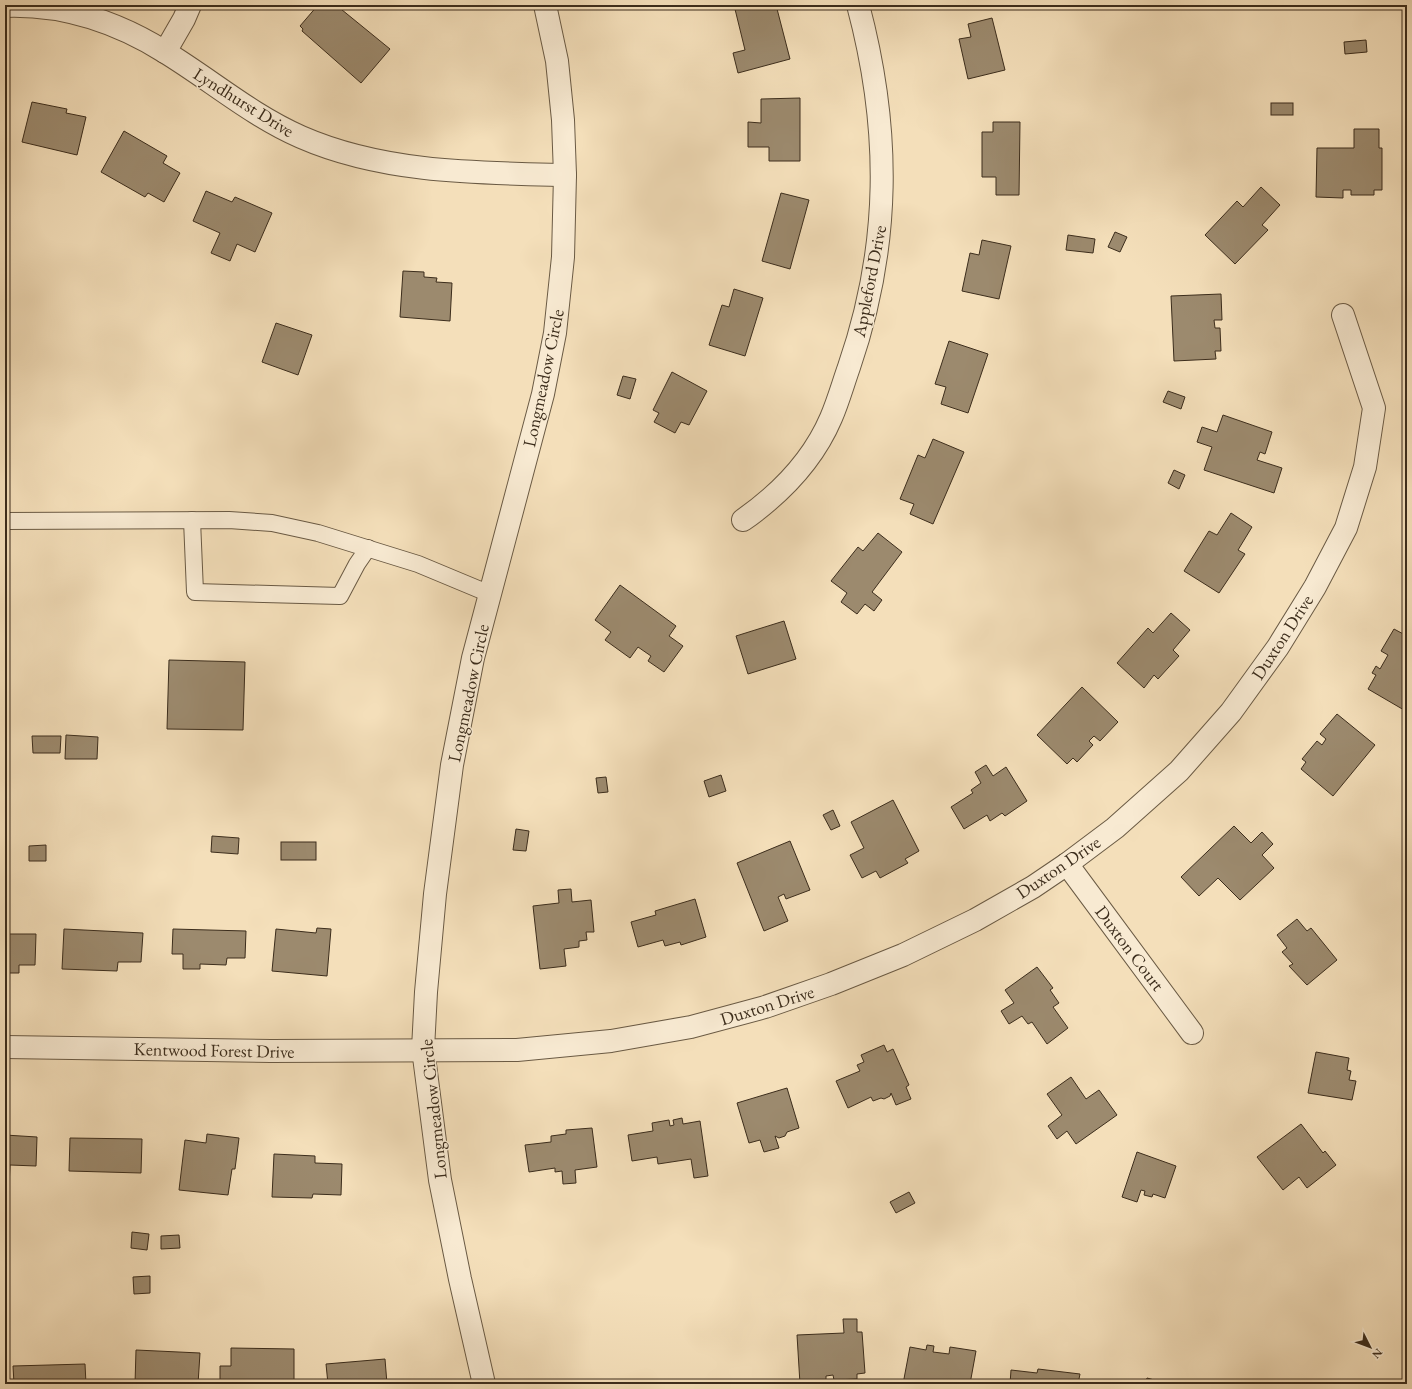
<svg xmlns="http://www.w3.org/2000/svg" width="1412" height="1389" font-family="'EB Garamond',serif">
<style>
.building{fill:#9c8a6e;stroke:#3c2d1c}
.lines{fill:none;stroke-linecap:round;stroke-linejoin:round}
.service-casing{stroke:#6a5a44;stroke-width:18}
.minor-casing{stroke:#6a5a44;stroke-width:24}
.service{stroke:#f8ead2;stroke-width:16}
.minor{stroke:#f8ead2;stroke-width:22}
.labels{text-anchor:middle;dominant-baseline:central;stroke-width:3;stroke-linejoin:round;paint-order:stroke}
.street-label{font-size:18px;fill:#3c2d1c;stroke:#f8ead2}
</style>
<rect width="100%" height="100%" fill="#f4dfba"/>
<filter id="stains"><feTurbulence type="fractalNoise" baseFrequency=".005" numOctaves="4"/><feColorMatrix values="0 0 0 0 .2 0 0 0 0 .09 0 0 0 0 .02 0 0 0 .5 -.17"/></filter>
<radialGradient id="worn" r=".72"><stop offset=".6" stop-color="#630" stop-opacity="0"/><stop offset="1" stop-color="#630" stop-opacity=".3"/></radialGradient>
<!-- building -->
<g class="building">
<polygon points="318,5 336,5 390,49 361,83 302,31 303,29 300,26"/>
<polygon points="734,5 776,5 790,59 738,73 733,53 745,50"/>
<polygon points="992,18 1005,70 968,79 959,39 971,37 968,24"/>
<polygon points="1366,40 1367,52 1345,54 1344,42"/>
<polygon points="800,98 800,161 769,161 769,147 748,147 748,122 761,123 761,99"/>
<polygon points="32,102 67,109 66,113 86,117 77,155 22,142"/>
<rect x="1271" y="103" width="22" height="12"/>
<polygon points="993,122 1020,122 1019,195 996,195 996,177 982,177 982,132 993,132"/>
<polygon points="1354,129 1379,129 1379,148 1382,148 1382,190 1374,190 1374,195 1351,195 1351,190 1343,190 1343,198 1316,197 1317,148 1354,148"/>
<polygon points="124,131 167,156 163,163 180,173 164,202 148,193 145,197 101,172"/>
<polygon points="1261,187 1280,205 1262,225 1268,230 1235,264 1205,235 1237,201 1243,207"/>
<polygon points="206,191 232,202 235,197 272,213 255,252 237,244 230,261 211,253 220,233 193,221"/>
<polygon points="781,193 809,200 790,269 762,261"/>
<polygon points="1115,232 1127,237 1120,252 1108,247"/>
<polygon points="1068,235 1095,239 1093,253 1066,250"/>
<polygon points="982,240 1011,246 999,299 962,291 970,253 979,255"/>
<polygon points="403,271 424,272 424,277 437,278 436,282 452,283 450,321 400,317"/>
<polygon points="734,289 763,298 745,356 709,345 722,305 729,307"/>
<polygon points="1221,294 1222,320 1214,320 1215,328 1220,328 1221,351 1215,351 1216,359 1174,361 1171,296"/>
<polygon points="276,323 312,335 298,375 262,362"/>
<polygon points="949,341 988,354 968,413 941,404 946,387 935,384"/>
<polygon points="672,372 707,391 689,425 681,422 675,433 654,422 659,413 653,410"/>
<polygon points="623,376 636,379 630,399 617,395"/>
<polygon points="1168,391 1185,397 1181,409 1163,402"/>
<polygon points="1223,415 1272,432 1265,454 1260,452 1257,460 1282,468 1274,493 1204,470 1212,447 1197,442 1202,427 1217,432"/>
<polygon points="933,439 964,452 933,524 910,514 914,504 900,499 918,455 925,458"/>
<polygon points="1174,470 1185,475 1179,489 1168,483"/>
<polygon points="1231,513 1252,527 1238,550 1245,554 1219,593 1184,571 1209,531 1217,535"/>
<polygon points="878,533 902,552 872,592 882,600 874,611 865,604 857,614 841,602 847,593 831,581 858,547 863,551"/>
<polygon points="620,585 676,626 669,636 683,646 664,672 648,661 651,656 638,647 630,658 605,640 611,632 595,620"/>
<polygon points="1171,613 1190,630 1173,650 1179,656 1158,679 1154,675 1144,688 1117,663 1148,628 1153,633"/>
<polygon points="784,621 796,659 748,674 736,636"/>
<polygon points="1394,629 1407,636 1407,706 1404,710 1368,689 1376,675 1372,673 1376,666 1380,669 1388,655 1381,651"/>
<polygon points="169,660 245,662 243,730 167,729"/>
<polygon points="1082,687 1118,722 1100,741 1094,736 1089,741 1093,745 1077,762 1073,758 1067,764 1037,735"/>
<polygon points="1337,714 1375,745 1333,796 1301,769 1306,762 1302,759 1317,741 1322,745 1326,739 1320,734"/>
<polygon points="66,735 98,737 97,759 65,759"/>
<polygon points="32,736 61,736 60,753 33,753"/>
<polygon points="986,765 993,776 1006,767 1027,801 1005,816 1002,813 990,821 987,815 964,829 951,807 973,793 971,790 981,783 975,772"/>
<polygon points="721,775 726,791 709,797 704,781"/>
<polygon points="606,777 608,792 598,793 596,778"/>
<polygon points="893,800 919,851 905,859 908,863 880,878 876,871 862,878 850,855 864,848 851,822"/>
<polygon points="833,810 840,826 831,830 823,815"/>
<polygon points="1234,826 1251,843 1262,832 1273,844 1262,855 1274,868 1240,900 1218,878 1199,896 1181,877"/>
<polygon points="516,829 529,831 526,851 513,850"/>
<polygon points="212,836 239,838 238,854 211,852"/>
<polygon points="790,841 810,890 786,899 784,894 778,897 788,921 764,931 737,863"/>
<rect x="281" y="842" width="35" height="18"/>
<polygon points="46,845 46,861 29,861 29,846"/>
<polygon points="571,889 572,902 591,900 594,932 586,932 587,940 579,941 579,947 564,949 566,966 540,969 533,906 559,903 558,890"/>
<polygon points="695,899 706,937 681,945 680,942 665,946 663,940 638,947 631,922 656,915 655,911"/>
<polygon points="1297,919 1307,931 1311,928 1337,960 1307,985 1289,966 1293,964 1282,952 1287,948 1277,935"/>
<polygon points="317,928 331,929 327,976 272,971 276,929 316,933"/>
<polygon points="64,929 143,933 141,962 118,962 117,971 62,969"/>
<polygon points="173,929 246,931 245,958 227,958 226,965 200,964 200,969 183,969 183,954 172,954"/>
<polygon points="5,934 36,934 35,965 19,965 19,973 5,973"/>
<polygon points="1037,967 1053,988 1050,990 1059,1003 1053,1007 1068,1028 1047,1044 1032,1022 1028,1024 1022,1016 1009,1024 1001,1011 1014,1003 1005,990"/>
<polygon points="884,1045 887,1052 893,1049 909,1085 906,1087 911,1099 896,1105 891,1093 890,1096 884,1099 881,1098 873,1101 871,1097 848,1108 836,1081 860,1071 857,1065 864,1062 861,1055"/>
<polygon points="1316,1052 1349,1058 1347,1070 1351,1071 1349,1080 1356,1081 1352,1100 1308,1093"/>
<polygon points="1071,1077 1086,1099 1099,1090 1117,1115 1076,1144 1067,1131 1057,1139 1048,1126 1062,1115 1047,1094"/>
<polygon points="787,1088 799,1128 787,1132 785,1136 779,1138 775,1136 779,1148 764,1152 760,1140 749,1143 737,1103"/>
<polygon points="682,1118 683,1124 700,1121 708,1176 694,1178 691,1159 658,1164 657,1157 632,1161 628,1135 653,1131 652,1123 669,1120 670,1126 674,1125 673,1120"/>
<polygon points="1301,1124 1323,1153 1325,1151 1336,1165 1307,1188 1299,1177 1283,1190 1257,1157"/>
<polygon points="592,1128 597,1167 575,1170 576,1183 563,1184 562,1171 555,1172 555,1168 529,1172 525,1145 551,1142 551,1136 566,1134 566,1130"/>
<polygon points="207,1134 239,1138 235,1169 232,1169 228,1195 179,1190 185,1140 206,1143"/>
<polygon points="5,1135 37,1137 36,1166 10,1165 9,1188 5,1187"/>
<polygon points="70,1138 142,1139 141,1173 69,1171"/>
<polygon points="1137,1152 1176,1166 1165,1198 1153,1194 1152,1197 1144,1195 1145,1191 1141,1190 1137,1202 1122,1197"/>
<polygon points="274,1154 315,1156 315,1163 342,1164 341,1195 313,1194 312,1198 272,1197"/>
<polygon points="909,1192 915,1203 896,1213 890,1202"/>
<polygon points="132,1232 149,1234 147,1250 131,1248"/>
<polygon points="179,1235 180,1248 161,1249 161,1236"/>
<polygon points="150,1276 150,1293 134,1294 133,1277"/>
<polygon points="843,1319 857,1319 857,1332 862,1332 865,1373 857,1374 857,1379 834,1380 833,1375 826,1376 826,1383 800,1384 797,1335 844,1333"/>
<polygon points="927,1345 934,1346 933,1352 949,1354 950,1347 976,1351 970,1384 903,1384 910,1347 926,1350"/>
<polygon points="231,1348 294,1349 294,1384 220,1384 220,1366 231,1366"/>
<polygon points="136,1350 200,1353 198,1384 135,1384"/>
<polygon points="385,1359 387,1384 328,1384 326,1364"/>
<polygon points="85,1364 86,1384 14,1384 13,1366"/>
<polygon points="1038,1369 1080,1374 1078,1384 1010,1384 1011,1370 1037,1373"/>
<polygon points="1147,1378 1169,1384 1145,1384"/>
</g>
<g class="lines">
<defs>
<g id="service">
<polyline points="192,520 195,592 340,596 357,564 368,548"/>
<polyline points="5,521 229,520 272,523 318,533 418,564 490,594"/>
</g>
<g id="minor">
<path d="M 5,6 C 62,4 117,22 165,52 C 211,80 251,115 301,137 C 383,173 477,173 565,175"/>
<polyline points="165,52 184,19 190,5"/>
<path d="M 743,520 C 780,494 813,460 831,418 C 838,402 843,384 849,367 C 891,245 891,129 858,5"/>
<polyline points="1067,864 1192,1033"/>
<polyline points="5,1047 271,1051 517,1050 611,1041 691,1027 765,1007 831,984 903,955 975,920 1033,887 1067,864 1115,828 1179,771 1231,712 1278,647 1315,587 1346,528 1365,467 1374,408 1343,315"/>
<polyline points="484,1384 460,1279 440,1180 423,1049 426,992 435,894 452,765 473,658 543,394 555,333 563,257 565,175 563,120 557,61 545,5"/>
</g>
</defs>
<!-- service casing -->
<use href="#service" class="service-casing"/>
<!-- minor casing -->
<use href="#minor" class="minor-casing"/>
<!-- service -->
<use href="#service" class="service"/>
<!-- minor -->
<use href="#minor" class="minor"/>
</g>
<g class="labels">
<!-- street labels -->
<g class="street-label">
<text transform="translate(244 102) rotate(32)">Lyndhurst Drive</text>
<text transform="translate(869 281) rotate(-79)">Appleford Drive</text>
<text transform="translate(543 378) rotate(-78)">Longmeadow Circle</text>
<text transform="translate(1282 637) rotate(-57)">Duxton Drive</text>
<text transform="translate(468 693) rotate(-78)">Longmeadow Circle</text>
<text transform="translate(1058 867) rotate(-34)">Duxton Drive</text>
<text transform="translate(1130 948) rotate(53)">Duxton Court</text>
<text transform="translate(767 1005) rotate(-17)">Duxton Drive</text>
<text transform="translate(214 1050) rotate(1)">Kentwood Forest Drive</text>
<text transform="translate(433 1109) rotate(-96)">Longmeadow Circle</text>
</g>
</g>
<!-- margin -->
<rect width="1412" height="1389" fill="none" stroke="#f4dfba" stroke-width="20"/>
<rect x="6" y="6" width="1400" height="1377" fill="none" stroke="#3c2d1c" stroke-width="2"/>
<rect x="10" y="10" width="1392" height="1369" fill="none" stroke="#3c2d1c"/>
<!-- north arrow -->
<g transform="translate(1370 1347) rotate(132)" stroke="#f8ead2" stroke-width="3" paint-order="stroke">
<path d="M0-3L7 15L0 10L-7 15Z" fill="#3c2d1c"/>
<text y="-6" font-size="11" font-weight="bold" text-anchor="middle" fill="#3c2d1c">N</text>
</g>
<rect width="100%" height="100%" filter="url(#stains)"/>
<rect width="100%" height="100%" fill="url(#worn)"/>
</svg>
